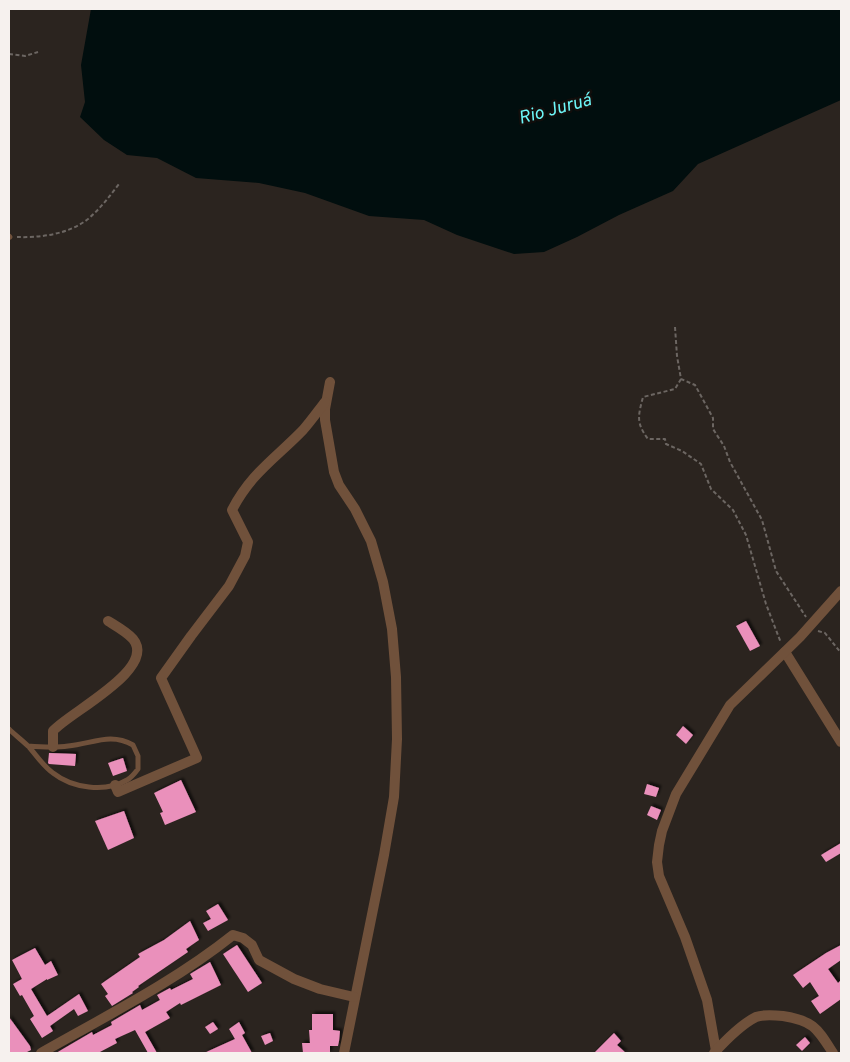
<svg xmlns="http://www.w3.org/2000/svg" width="850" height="1062" font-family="Overpass,sans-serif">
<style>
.water{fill:#010e0e}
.building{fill:#ea90bb;filter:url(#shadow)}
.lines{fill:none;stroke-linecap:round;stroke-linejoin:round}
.path{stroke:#6c6662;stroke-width:2;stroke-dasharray:4 2.5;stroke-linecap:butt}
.service{stroke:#70513b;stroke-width:5}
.minor{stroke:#70513b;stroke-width:10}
.labels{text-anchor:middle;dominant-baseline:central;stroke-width:5;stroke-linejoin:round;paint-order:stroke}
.water-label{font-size:18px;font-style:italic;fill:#6df7f9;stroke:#110e0c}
</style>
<defs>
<filter id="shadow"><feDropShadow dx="2.5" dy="-2.5" stdDeviation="1" flood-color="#0009"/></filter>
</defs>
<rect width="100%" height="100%" fill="#2b241f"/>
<!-- water -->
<polygon class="water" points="91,9 841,9 841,100 698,164 673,191 619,215 577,237 544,252 514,254 457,235 424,220 369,216 305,193 259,183 196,178 157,158 127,155 104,140 80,117 85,102 81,65"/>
<!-- building -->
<g class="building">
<polygon points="746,621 760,646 750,651 736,626"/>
<polygon points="683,726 693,735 686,744 676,735"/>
<polygon points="49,753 76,754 75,766 49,764 48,763"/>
<polygon points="123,758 127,771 113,776 108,763"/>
<polygon points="181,780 196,812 165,825 160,813 163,812 154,793"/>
<polygon points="647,784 659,788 656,797 644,794"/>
<polygon points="651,806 661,810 657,820 647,815"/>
<polygon points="124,811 134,838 108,850 95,821"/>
<polygon points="841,843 841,853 826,862 821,855"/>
<polygon points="218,904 228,920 208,931 203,923 211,919 206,911"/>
<polygon points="190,921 199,940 186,949 188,952 138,986 139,987 132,992 133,993 112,1006 105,996 108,994 101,984 140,957 138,954 164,940"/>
<polygon points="237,945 262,983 248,992 223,954"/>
<polygon points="841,945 841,960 828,969 838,983 841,980 841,999 820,1014 811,1001 819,996 810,982 803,988 793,975 826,953"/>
<polygon points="35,948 45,965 51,961 58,975 47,980 47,979 31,989 47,1016 79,994 88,1011 78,1016 74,1009 50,1026 53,1031 42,1038 30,1019 34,1016 22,995 20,996 13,984 22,979 12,960"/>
<polygon points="210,962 221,985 181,1005 180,1003 166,1012 170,1018 145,1032 157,1053 148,1053 135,1030 115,1039 117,1043 98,1053 56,1053 92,1032 93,1035 112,1025 111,1022 140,1005 142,1010 160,1000 157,995 170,988 171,990 193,979 190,974"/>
<polygon points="312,1014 333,1014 333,1030 340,1031 339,1041 338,1046 330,1046 330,1053 303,1053 302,1043 310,1043 309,1030 312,1030"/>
<polygon points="9,1017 30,1046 31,1050 25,1053 9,1053"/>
<polygon points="213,1022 218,1029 210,1034 205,1027"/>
<polygon points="239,1022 245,1033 242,1035 252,1053 204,1053 235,1039 229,1029"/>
<polygon points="270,1033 273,1041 265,1045 261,1036"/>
<polygon points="614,1033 621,1041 617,1045 626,1053 594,1053"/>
<polygon points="805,1037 810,1043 802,1051 796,1045"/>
</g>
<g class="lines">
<!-- path -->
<g class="path">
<polyline points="9,54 25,56 38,52"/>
<path d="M 17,237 C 40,238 69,234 88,219 C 100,209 109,197 119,184"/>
<polyline points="675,327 677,356 681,379 695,385 713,418 713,429 724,446 730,462 762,520 776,571 806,617"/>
<path d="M 681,379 L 675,389 L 643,397 C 638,416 636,423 648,439 L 665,439 L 666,444 L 682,451 L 701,464 L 711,489 L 733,510 L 746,535 L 766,604 L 781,643"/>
<polyline points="818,631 825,633 841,653"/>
</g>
<!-- service -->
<g class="service">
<polyline points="9,236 10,237"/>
<path d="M 9,729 C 15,735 23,741 29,747 C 37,756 43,766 53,773 C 72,788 105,793 127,780 C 131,778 135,773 138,769 L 138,756 L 133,745 C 110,732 92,744 68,746 C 55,748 41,747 28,746"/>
</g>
<!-- minor -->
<g class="minor">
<polyline points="330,382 325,409 325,420 334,472 339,485 355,509 371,541 383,582 392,629 396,677 397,739 394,797 384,855 344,1053"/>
<polyline points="785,652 841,742"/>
<path d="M 53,747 L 53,731 C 68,713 158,669 133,639 C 127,632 116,626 108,621"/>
<path d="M 115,785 L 118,792 L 197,758 L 161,678 L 191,636 L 229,586 L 245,556 L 248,542 L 232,510 C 251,473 276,458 303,430 C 311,421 318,411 325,402"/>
<polyline points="716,1051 707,1000 685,937 659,876 657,862 659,845 662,831 676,794 730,705 800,637 841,591"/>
<path d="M 41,1053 C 106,1016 174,982 233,935 L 243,938 L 252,945 L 259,960 L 294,979 L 320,989 L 354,997"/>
<path d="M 714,1053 C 724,1042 742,1024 756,1017 C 764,1014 774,1015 783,1016 C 814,1021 817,1028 833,1053"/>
</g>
</g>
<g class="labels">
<!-- water labels -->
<g class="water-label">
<text transform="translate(555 110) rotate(-15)">Rio Juruá</text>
</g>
</g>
<!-- border -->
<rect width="850" height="1062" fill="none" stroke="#f6f1ee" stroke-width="20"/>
</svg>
